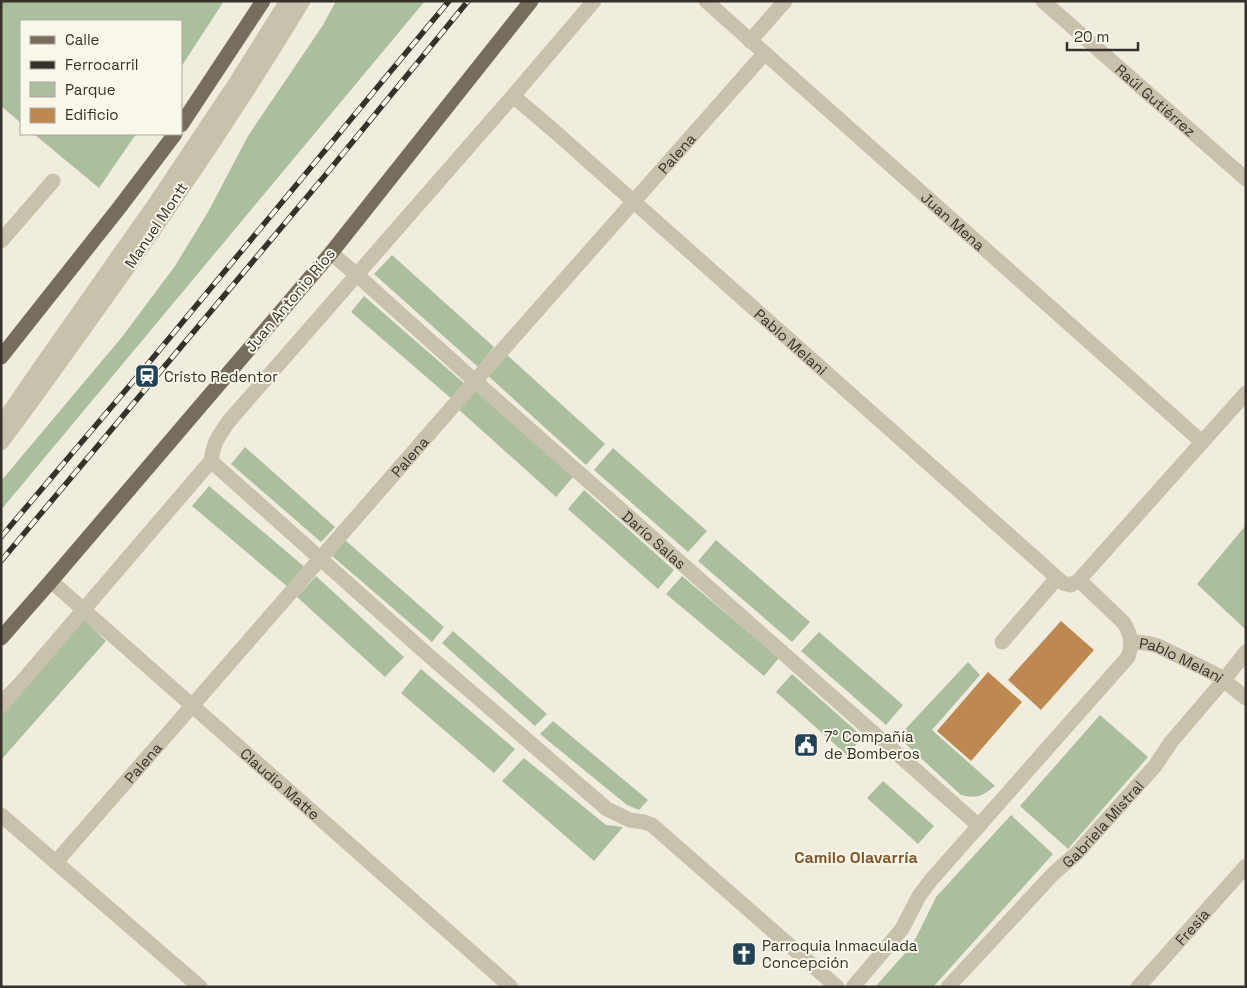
<svg xmlns="http://www.w3.org/2000/svg" width="1247" height="988" font-family="'Space Grotesk',sans-serif">
<style>
.green{fill:#abbf9f}
.building{fill:#bd8950}
.lines{fill:none;stroke-linecap:round;stroke-linejoin:round}
.minor{stroke:#c8c1ab;stroke-width:15}
.major{stroke:#776d5c;stroke-width:15}
.rail-casing{stroke:#36312a;stroke-width:5.5}
.rail{stroke:#f9f6ea;stroke-width:4;stroke-dasharray:11;stroke-linecap:butt}
.labels{text-anchor:middle;dominant-baseline:central;stroke-width:4;stroke-linejoin:round;paint-order:stroke}
.street-label{font-size:15px;fill:#36312a;stroke:#f9f6ea}
.poi-label{font-size:15px;fill:#36312a;stroke:#f9f6ea;text-anchor:start}
.neighbourhood-label{font-size:16px;font-weight:bold;fill:#805628;stroke:#f9f6ea}
</style>
<rect width="100%" height="100%" fill="#f1edde"/>
<!-- green -->
<g class="green">
<polygon points="1,1 224,1 181,67 181,21 21,21 21,123 1,106"/>
<polygon points="336,1 425,1 1,510 1,481 122,337 175,266 208,212 248,136 323,25"/>
<polygon points="34,134 136,134 99,188"/>
<polygon points="392,255 494,347 478,367 374,274"/>
<polygon points="364,296 466,385 453,400 351,312"/>
<polygon points="504,352 605,444 586,465 485,373"/>
<polygon points="474,388 573,477 556,497 457,408"/>
<polygon points="245,447 335,527 321,542 231,464"/>
<polygon points="613,448 707,531 688,552 594,470"/>
<polygon points="209,486 307,569 289,588 192,506"/>
<polygon points="584,490 674,570 658,589 568,509"/>
<polygon points="1246,525 1246,630 1197,584"/>
<polygon points="345,540 444,627 432,642 331,555"/>
<polygon points="716,540 810,622 792,642 698,561"/>
<polygon points="316,576 404,657 385,677 297,597"/>
<polygon points="682,576 779,658 764,676 666,594"/>
<polygon points="78,613 106,641 1,760 1,693"/>
<polygon points="453,631 547,714 535,726 442,643"/>
<polygon points="819,632 903,705 886,725 801,651"/>
<path d="M 968,662 L 980,675 L 932,730 L 995,786 C 982,796 978,799 961,795 L 898,737 Z"/>
<polygon points="421,669 515,749 494,773 401,693"/>
<polygon points="792,674 863,737 847,755 776,692"/>
<polygon points="1100,715 1148,757 1068,849 1020,806"/>
<polygon points="553,721 648,800 639,810 627,805 540,734"/>
<polygon points="524,758 606,825 623,827 594,861 502,781"/>
<polygon points="883,781 934,826 918,844 867,798"/>
<polygon points="1011,815 1053,854 933,987 875,987 907,951 917,936 936,897"/>
</g>
<!-- building -->
<g class="building">
<polygon points="1061,621 1094,650 1041,710 1008,680"/>
<polygon points="988,672 1022,702 971,761 937,731"/>
</g>
<g class="lines">
<!-- minor -->
<g class="minor">
<path id="s1" d="M 706,1 L 1202,442"/>
<path id="s2" d="M 1043,1 L 1246,179"/>
<polyline points="750,41 785,1"/>
<path id="s3" d="M 513,96 L 552,129 L 1063,583 L 1071,585 L 1079,580 L 1246,393"/>
<polyline points="1,241 53,181"/>
<path id="s4" d="M 331,253 L 357,275 L 475,381 L 979,826"/>
<polyline points="1,424 41,366 154,205 235,84 287,1"/>
<path d="M 1,443 C 42,389 80,334 119,280 C 183,189 246,96 303,1"/>
<polyline points="211,461 427,654 607,809 630,820 644,822 652,825 837,987"/>
<path id="s5" d="M 51,581 L 511,987"/>
<path id="s6" d="M 1131,641 L 1151,644 L 1158,646 L 1195,664 L 1217,675 L 1246,698"/>
<polyline points="1002,642 1057,578"/>
<path d="M 1,706 L 211,461 C 214,441 218,437 229,421 L 513,96 L 594,1"/>
<polyline points="1,815 200,987"/>
<path id="s7" d="M 56,862 L 475,381 L 764,54"/>
<path d="M 853,987 L 902,929 L 919,896 L 931,880 L 1128,657 C 1133,644 1131,635 1124,623 L 1079,580"/>
<path id="s8" d="M 948,987 L 1054,873 L 1077,853 L 1155,766 L 1171,742 L 1224,680 L 1246,652"/>
<path id="s9" d="M 1138,987 L 1246,866"/>
</g>
<!-- major -->
<g class="major">
<polyline points="181,125 263,1"/>
<polyline points="1,357 119,208 175,134"/>
<polyline points="1,638 51,581 331,253 531,1"/>
</g>
<defs>
<g id="rail">
<polyline points="1,537 142,371 449,1"/>
<polyline points="1,561 323,178 468,1"/>
</g>
</defs>
<!-- rail casing -->
<use href="#rail" class="rail-casing"/>
<!-- rail -->
<use href="#rail" class="rail"/>
</g>
<!-- icons -->
<defs>
<symbol id="station-square" viewBox="-11 -11 22 22"><rect x="-9" y="-9" width="18" height="18" rx="4" fill="#224355" stroke="#f9f6ea"/><path d="M-3-6H3Q5-6 5-4V2Q5 4 3 4L4.5 6H3L1.5 4h-3L-3 6H-4.5L-3 4Q-5 4-5 2V-4Q-5-6-3-6ZM-3.5-4v3h7v-3ZM-3.5 1v1.5H-2V1ZM2 1v1.5H3.5V1Z" fill="#fff"/></symbol>
<symbol id="civic-square" viewBox="-11 -11 22 22"><rect x="-9" y="-9" width="18" height="18" rx="4" fill="#224355" stroke="#f9f6ea"/><path d="M-.6-6.5H3V-4.5H.6V-3L4-1V1h2V6H-6V1h2V-1L-.6-3ZM-1.2 2.5V6h2.4V2.5Z" fill="#fff"/></symbol>
<symbol id="church-square" viewBox="-11 -11 22 22"><rect x="-9" y="-9" width="18" height="18" rx="4" fill="#224355" stroke="#f9f6ea"/><path d="M-1.2-6h2.4v3.5h3.3v2.4h-3.3V6h-2.4V-.1h-3.3v-2.4h3.3Z" fill="#fff"/></symbol>
</defs>
<g fill-rule="evenodd">
<use href="#station-square" x="133" y="362" width="28" height="28"/>
<use href="#civic-square" x="792" y="731" width="28" height="28"/>
<use href="#church-square" x="730" y="940" width="28" height="28"/>
</g>
<g class="labels">
<!-- street labels -->
<g class="street-label">
<text stroke="none"><textPath href="#s2" startOffset="150">Raúl Gutiérrez</textPath></text>
<text stroke="none"><textPath href="#s7" startOffset="942">Palena</textPath></text>
<text stroke="none"><textPath href="#s1" startOffset="331">Juan Mena</textPath></text>
<text transform="translate(156 225) rotate(-56)">Manuel Montt</text>
<text transform="translate(290 300) rotate(-50)">Juan Antonio Ríos</text>
<text stroke="none"><textPath href="#s3" startOffset="371">Pablo Melani</textPath></text>
<text stroke="none"><textPath href="#s7" startOffset="538">Palena</textPath></text>
<text stroke="none"><textPath href="#s4" startOffset="432">Darío Salas</textPath></text>
<text stroke="none"><textPath href="#s6" startOffset="54">Pablo Melani</textPath></text>
<text stroke="none"><textPath href="#s7" startOffset="132">Palena</textPath></text>
<text stroke="none"><textPath href="#s5" startOffset="306">Claudio Matte</textPath></text>
<text stroke="none"><textPath href="#s8" startOffset="225">Gabriela Mistral</textPath></text>
<text stroke="none"><textPath href="#s9" startOffset="81">Fresia</textPath></text>
</g>
<!-- poi labels -->
<g class="poi-label">
<text x="164" y="376">Cristo Redentor</text>
<text x="824" y="736">7° Compañía<tspan x="824" dy="17">de Bomberos</tspan></text>
<text x="762" y="945">Parroquia Inmaculada<tspan x="762" dy="17">Concepción</tspan></text>
</g>
<!-- neighbourhood labels -->
<g class="neighbourhood-label">
<text x="856" y="857">Camilo Olavarría</text>
</g>
</g>
<!-- border -->
<rect width="1247" height="988" fill="none" stroke="#36312a" stroke-width="5"/>
<!-- legend -->
<rect x="20" y="20" width="162" height="115" fill="#f9f6ea" stroke="#aba79d"/>
<rect x="30" y="36" width="25" height="8" fill="#776d5c" stroke="#aba79d"/>
<text x="65" y="45" font-size="15" fill="#36312a">Calle</text>
<rect x="30" y="61" width="25" height="8" fill="#36312a" stroke="#aba79d"/>
<text x="65" y="70" font-size="15" fill="#36312a">Ferrocarril</text>
<rect x="30" y="82" width="25" height="15" fill="#abbf9f" stroke="#aba79d"/>
<text x="65" y="95" font-size="15" fill="#36312a">Parque</text>
<rect x="30" y="108" width="25" height="15" fill="#bd8950" stroke="#aba79d"/>
<text x="65" y="120" font-size="15" fill="#36312a">Edificio</text>
<!-- scale -->
<path d="M1067 42v8h71v-8" fill="none" stroke="#36312a" stroke-width="2.5"/>
<text x="1074" y="42" font-size="15" fill="#36312a" stroke="#f9f6ea" stroke-width="4" paint-order="stroke">20 m</text>
</svg>
